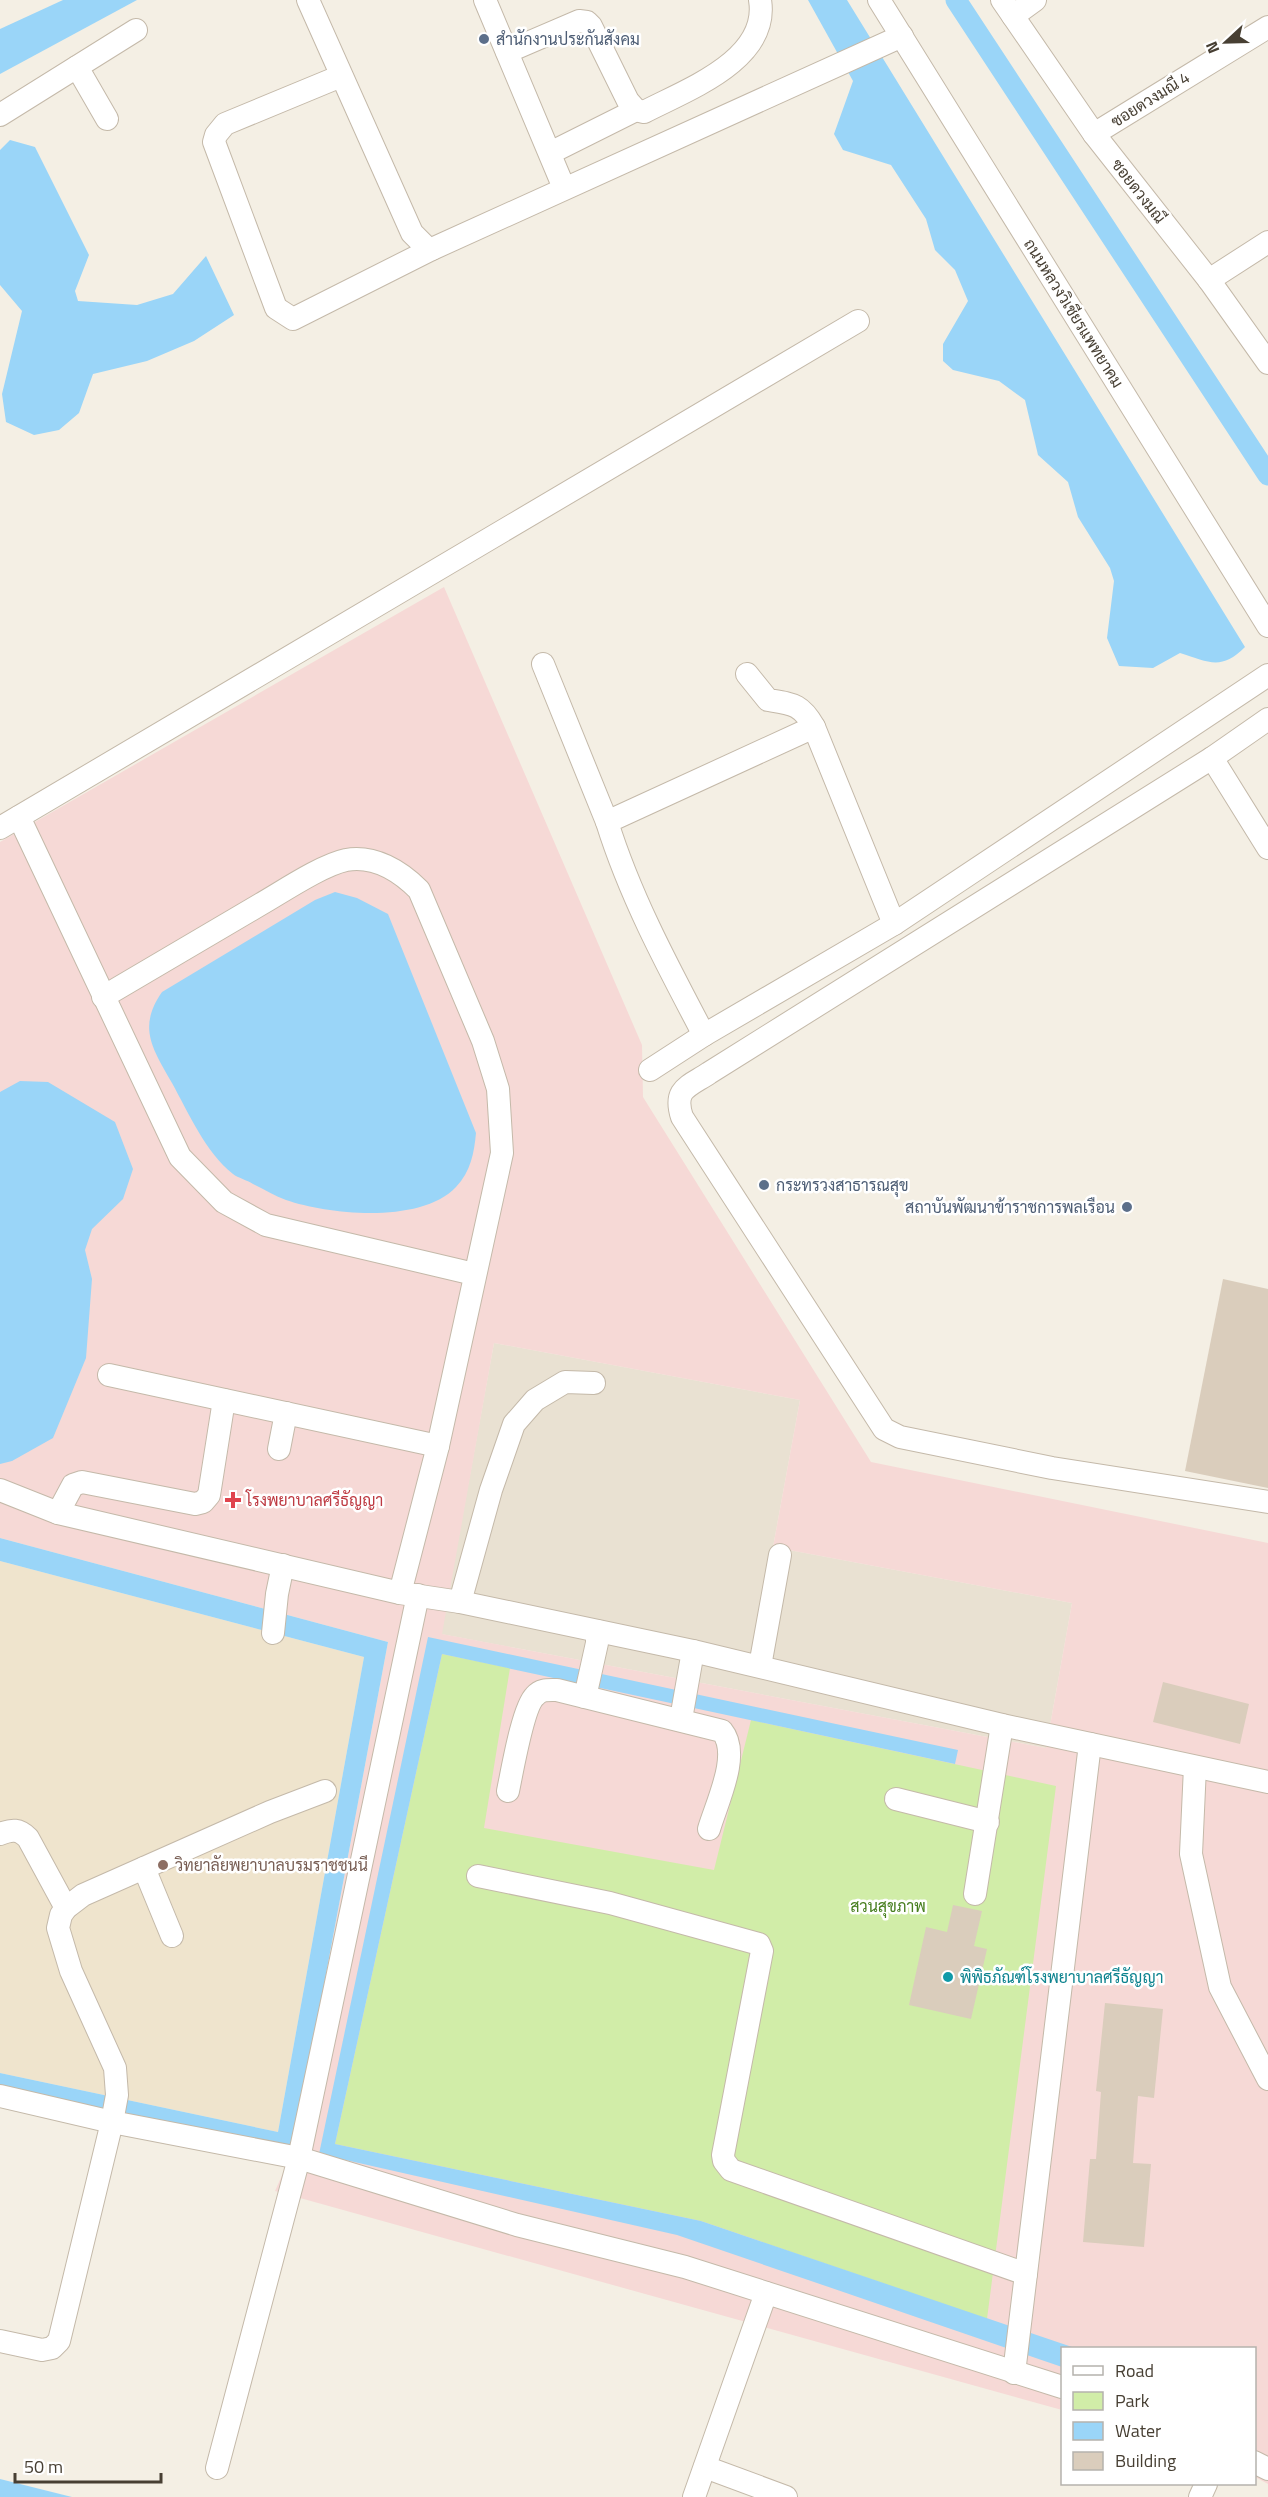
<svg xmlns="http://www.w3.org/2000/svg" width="1268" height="2497" font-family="'Titillium Web',Sarabun,sans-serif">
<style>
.residential{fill:#e9e1d2}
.education{fill:#efe4cd}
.medical{fill:#f6d9d6;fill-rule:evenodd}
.green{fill:#d1eda8}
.water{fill:#9ad5f8}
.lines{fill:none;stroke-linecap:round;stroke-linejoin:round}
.canal{stroke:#9ad5f8;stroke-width:21}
.building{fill:#dacdbc}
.minor-casing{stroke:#c4b9a9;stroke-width:24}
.minor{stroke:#fff;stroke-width:22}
.service-dot{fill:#5c6f8a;stroke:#fff;stroke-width:2}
.health-dot{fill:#e0444e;stroke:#fff;stroke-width:2}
.education-dot{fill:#8d6e63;stroke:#fff;stroke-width:2}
.culture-dot{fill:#0f9aa8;stroke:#fff;stroke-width:2}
.labels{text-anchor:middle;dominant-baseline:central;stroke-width:5;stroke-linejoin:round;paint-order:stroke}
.service-label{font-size:16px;fill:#4e5e75;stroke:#fff;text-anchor:start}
.street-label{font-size:16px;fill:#473f33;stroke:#fff}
.health-label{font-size:16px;fill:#be3a42;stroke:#fff;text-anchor:start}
.education-label{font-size:16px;fill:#785e54;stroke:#fff;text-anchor:start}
.park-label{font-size:16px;fill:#487f20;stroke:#fff}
.culture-label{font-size:16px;fill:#0d838f;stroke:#fff;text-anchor:start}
</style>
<rect width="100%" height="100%" fill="#f4efe4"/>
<!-- residential -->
<polygon class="residential" points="494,1343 800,1400 773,1547 1072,1603 1046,1748 441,1634"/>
<!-- education -->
<polygon class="education" points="0,1561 364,1657 278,2132 0,2073"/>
<!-- medical -->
<path class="medical" d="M 444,587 L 642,1045 L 643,1097 L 871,1462 L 1268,1543 L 1268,2484 L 1255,2477 L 1254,2348 L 1062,2348 L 1062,2410 L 275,2191 L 293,2151 L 388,1642 L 0,1538 L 0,842 ZM 494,1343 L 800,1400 L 773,1547 L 1072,1603 L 1046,1748 L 442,1634 Z"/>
<!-- green -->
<polygon class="green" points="442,1654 510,1668 484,1828 714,1870 751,1720 1056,1786 987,2319 701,2221 335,2144"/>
<!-- water -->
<g class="water">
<polygon points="63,0 137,0 0,74 0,29"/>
<path d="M 808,0 L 847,0 L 1245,647 C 1221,671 1209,662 1180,653 L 1153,668 L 1119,666 L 1107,638 L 1114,581 L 1110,568 L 1078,517 L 1068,482 L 1038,455 L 1025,400 L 999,381 L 953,370 L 943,361 L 943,344 L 968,301 L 955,270 L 935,250 L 926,219 L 891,165 L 843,150 L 834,134 L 853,81 Z"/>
<polygon points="10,140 35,147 89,255 75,291 78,301 137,305 173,294 206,256 234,315 194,341 147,361 93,374 79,413 59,430 34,435 6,422 2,394 22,311 0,285 0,150"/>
<path d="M 335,892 L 357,898 L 388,914 L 476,1133 C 474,1153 471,1171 456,1187 C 421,1224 330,1215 286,1200 C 275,1196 264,1189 253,1184 C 247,1180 238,1178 233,1174 C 206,1153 188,1112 172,1083 C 153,1049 137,1028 162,992 L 315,900 Z"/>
<polygon points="20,1081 48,1082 115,1122 133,1169 123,1199 92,1229 85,1250 92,1279 86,1358 53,1438 12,1461 0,1464 0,1092"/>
<polygon points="0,1538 388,1642 293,2151 0,2089 0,2073 278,2132 364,1657 0,1561"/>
<polygon points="428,1637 958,1750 955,1764 442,1654 335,2144 701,2221 1075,2348 1062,2348 1062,2367 677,2235 319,2154"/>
<polygon points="0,2479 72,2497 0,2497"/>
</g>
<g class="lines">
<!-- canal -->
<polyline class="canal" points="956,0 1268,475"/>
</g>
<!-- building -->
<g class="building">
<polygon points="1223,1279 1268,1289 1268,1488 1185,1471"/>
<polygon points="1163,1682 1249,1704 1240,1744 1153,1722"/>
<polygon points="953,1905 982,1911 974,1946 987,1949 971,2019 909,2005 926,1927 947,1932"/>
<polygon points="1105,2003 1163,2009 1154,2098 1138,2096 1133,2163 1151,2164 1144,2247 1083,2242 1090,2159 1096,2159 1101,2092 1096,2091"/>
</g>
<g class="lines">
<defs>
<g id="minor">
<polyline points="308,0 412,233 426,247 432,249"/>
<polyline points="485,0 564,188"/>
<polyline points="879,0 1268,626"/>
<polyline points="1002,0 1094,134 1209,280 1268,363"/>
<polyline points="1013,16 1035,0"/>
<path d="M 507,52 L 579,21 L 587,22 L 591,26 L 628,101 L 636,110 L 644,112 C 686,90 770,60 760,0"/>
<polyline points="77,67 107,119"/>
<polyline points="341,76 225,124 216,135 214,142 276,308 293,319 432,249 902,36"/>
<polyline points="0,115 136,30"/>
<polyline points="1094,134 1268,27"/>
<polyline points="550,153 636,110"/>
<polyline points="1209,280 1268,242"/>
<polyline points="543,664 607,822"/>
<path d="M 747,674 L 768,700 C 793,704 801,704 814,727 L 894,924"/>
<path d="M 1268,719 L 1212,758 L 709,1073 C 688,1087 673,1089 682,1117 L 884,1429 L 900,1437 L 1052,1468 L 1268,1502"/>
<polyline points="1212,758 1268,848"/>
<polyline points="19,817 180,1157 224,1202 266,1225 474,1274"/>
<polyline points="0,828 858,321"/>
<path d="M 103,997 C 156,966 208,935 261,904 C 282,892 322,865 346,860 C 374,855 400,871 419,890 L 483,1041 L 498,1089 L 502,1153 L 438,1446 L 400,1593"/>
<path d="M 704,1035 C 667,965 630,896 607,822 L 814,727"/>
<polyline points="650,1070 704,1035 894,924 1268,675"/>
<polyline points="109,1375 438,1446"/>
<polyline points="279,1449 286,1413"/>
<polyline points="0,1490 58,1513 400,1593 460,1602 693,1651 1002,1725 1268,1782"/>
<polyline points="58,1513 73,1485 82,1482 195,1504 203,1502 209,1495 224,1400"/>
<polyline points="460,1602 491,1490 514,1424 535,1400 565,1382 594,1383"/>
<polyline points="273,1633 277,1594 283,1565"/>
<polyline points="760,1666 780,1555"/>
<polyline points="585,1697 597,1643 597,1631"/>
<polyline points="681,1719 693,1651"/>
<polyline points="1195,1767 1191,1854 1220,1987 1268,2079"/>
<path d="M 508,1791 C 512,1772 523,1707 535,1696 C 541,1689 548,1690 557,1690 L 722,1731 C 741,1754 717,1802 709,1829"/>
<polyline points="896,1799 988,1822"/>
<path d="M 0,1834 C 12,1829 19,1829 28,1838 L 66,1908"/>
<polyline points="144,1868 172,1936"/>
<polyline points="478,1876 610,1903 759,1944 762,1951 723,2155 724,2161 731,2170 1026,2274"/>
<polyline points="975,1894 1002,1725"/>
<polyline points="0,2096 112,2122 299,2158 517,2225 685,2267 1062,2387"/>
<polyline points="0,2341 42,2350 52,2348 59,2341 112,2122 117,2095 115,2068 71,1971 58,1928 61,1915 66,1908 83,1895 270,1812 325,1791"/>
<polyline points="1014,2373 1090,1744"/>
<polyline points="1254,2462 1268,2469"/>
<polyline points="705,2467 786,2497"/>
<polyline points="217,2468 299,2158 418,1595"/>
<polyline points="694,2497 766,2293"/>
<polyline points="1200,2497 1206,2484"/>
</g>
</defs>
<!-- minor casing -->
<use href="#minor" class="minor-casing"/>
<!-- minor -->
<use href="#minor" class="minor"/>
</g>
<!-- markers -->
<g class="service-dot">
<circle cx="484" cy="39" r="6"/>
<circle cx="764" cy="1185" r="6"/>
<circle cx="1127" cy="1207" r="6"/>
</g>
<path class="health-dot" d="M230 1491h6v6h6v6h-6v6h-6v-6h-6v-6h6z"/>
<circle class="education-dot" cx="163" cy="1865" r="6"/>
<circle class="culture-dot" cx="948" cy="1977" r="6"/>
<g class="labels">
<!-- service labels -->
<g class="service-label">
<text x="496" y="39">สำนักงานประกันสังคม</text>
<text x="776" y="1185">กระทรวงสาธารณสุข</text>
<text x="1115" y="1207" text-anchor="end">สถาบันพัฒนาข้าราชการพลเรือน</text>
</g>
<!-- street labels -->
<g class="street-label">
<text transform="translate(1150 99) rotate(-32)">ซอยดวงมณี 4</text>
<text transform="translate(1139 191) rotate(52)">ซอยดวงมณี</text>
<text transform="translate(1074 313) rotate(58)">ถนนหลวงวิเชียรแพทยาคม</text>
</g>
<!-- health labels -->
<g class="health-label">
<text x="246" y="1500">โรงพยาบาลศรีธัญญา</text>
</g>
<!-- education labels -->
<g class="education-label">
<text x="175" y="1865">วิทยาลัยพยาบาลบรมราชชนนี</text>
</g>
<!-- park labels -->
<g class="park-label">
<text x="888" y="1906">สวนสุขภาพ</text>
</g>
<!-- culture labels -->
<g class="culture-label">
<text x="960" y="1977">พิพิธภัณฑ์โรงพยาบาลศรีธัญญา</text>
</g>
</g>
<!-- legend -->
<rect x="1061" y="2347" width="195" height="138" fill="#ffffff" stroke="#b5b2ad" stroke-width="1.5"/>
<rect x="1073" y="2366" width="30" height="9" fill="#ffffff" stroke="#b5b2ad" stroke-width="1.5"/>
<text x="1115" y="2377" font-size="18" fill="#473f33">Road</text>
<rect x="1073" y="2392" width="30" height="18" fill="#d1eda8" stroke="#b5b2ad" stroke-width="1.5"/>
<text x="1115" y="2407" font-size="18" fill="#473f33">Park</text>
<rect x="1073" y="2422" width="30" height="18" fill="#9ad5f8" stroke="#b5b2ad" stroke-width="1.5"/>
<text x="1115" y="2437" font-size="18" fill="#473f33">Water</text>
<rect x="1073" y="2452" width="30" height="18" fill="#dacdbc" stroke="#b5b2ad" stroke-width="1.5"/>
<text x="1115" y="2467" font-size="18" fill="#473f33">Building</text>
<!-- north arrow -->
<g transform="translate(1226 42) rotate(248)" stroke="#ffffff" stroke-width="4.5" paint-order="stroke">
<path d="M0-4.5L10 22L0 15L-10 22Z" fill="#473f33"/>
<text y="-9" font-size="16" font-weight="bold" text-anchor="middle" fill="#473f33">N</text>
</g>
<!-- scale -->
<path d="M15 2473v9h146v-9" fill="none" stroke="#473f33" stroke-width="3"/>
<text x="24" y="2473" font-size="18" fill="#473f33" stroke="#ffffff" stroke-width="4.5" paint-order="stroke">50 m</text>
</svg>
